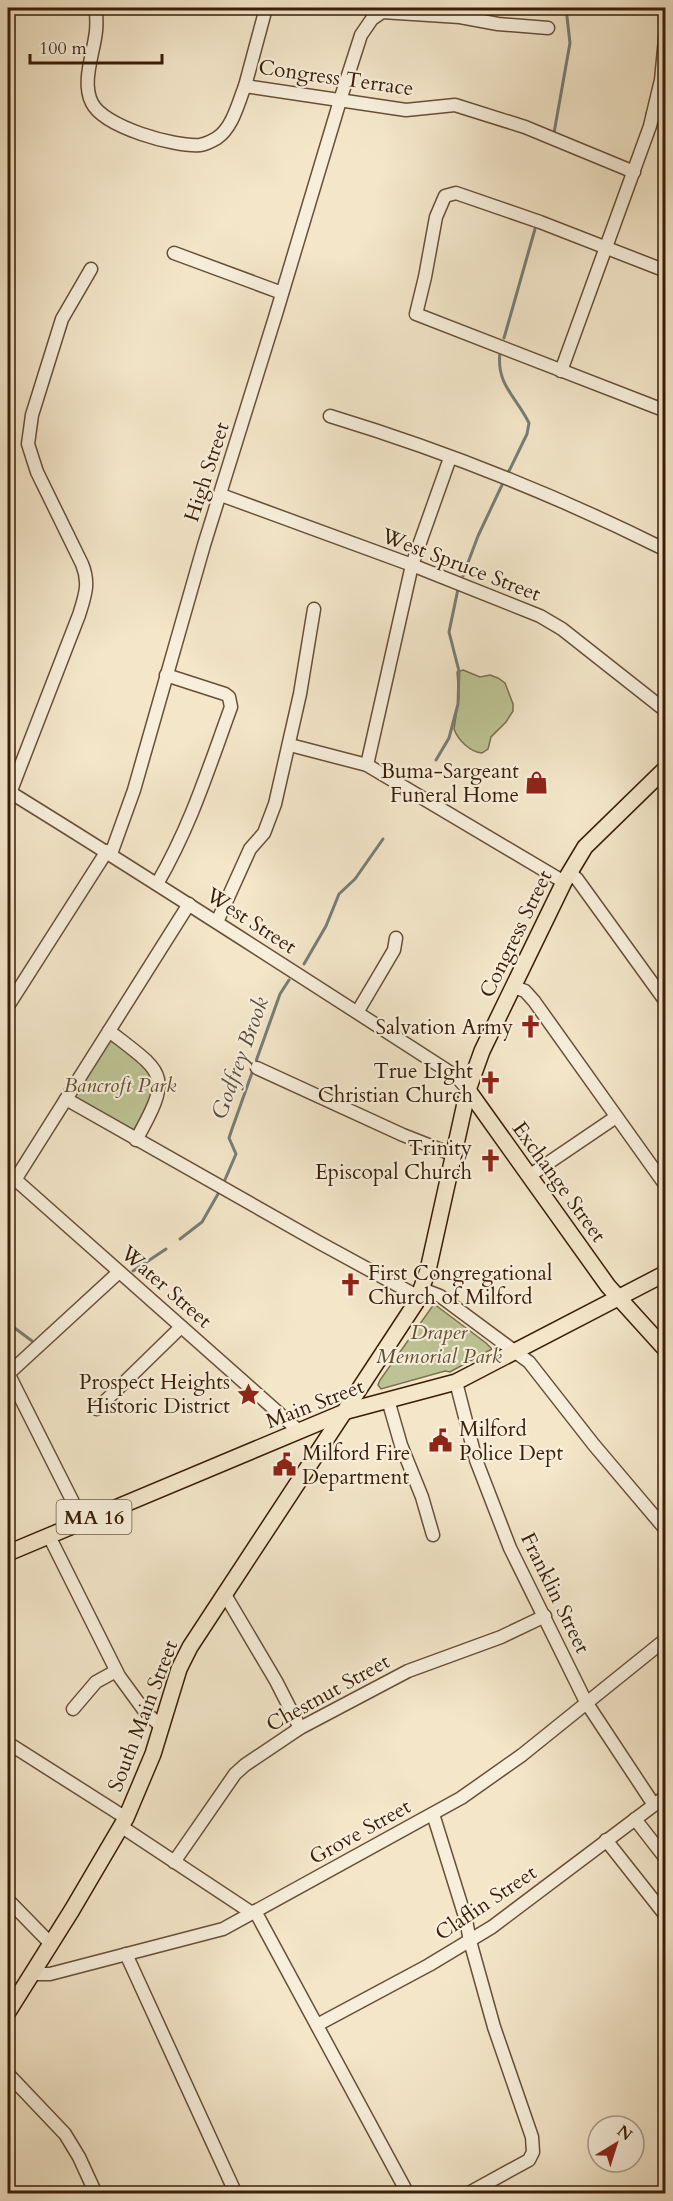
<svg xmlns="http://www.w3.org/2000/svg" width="673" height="2201" font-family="Cardo,serif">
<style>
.green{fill:#bdc495;stroke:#7b704e;stroke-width:1.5}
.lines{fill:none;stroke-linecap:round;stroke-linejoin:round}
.stream{stroke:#777d76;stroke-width:3}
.minor-casing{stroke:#684f37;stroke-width:15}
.major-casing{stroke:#391d06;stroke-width:18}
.minor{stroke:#f7efdc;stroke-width:12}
.major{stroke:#f3e6c9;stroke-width:15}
.labels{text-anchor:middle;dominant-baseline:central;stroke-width:4.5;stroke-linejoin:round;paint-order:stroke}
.shield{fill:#f7efdc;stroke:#725c46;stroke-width:1.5}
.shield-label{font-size:20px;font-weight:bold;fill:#391d06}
.street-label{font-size:21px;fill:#391d06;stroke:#f7efdc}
.poi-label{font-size:21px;fill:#391d06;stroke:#f7efdc;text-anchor:end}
.park-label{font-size:21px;font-style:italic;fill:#614f31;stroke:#f7efdc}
.water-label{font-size:22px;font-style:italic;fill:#584d3e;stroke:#f7efdc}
</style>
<rect width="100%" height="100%" fill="#f3e6c9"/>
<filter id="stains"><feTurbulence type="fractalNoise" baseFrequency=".00333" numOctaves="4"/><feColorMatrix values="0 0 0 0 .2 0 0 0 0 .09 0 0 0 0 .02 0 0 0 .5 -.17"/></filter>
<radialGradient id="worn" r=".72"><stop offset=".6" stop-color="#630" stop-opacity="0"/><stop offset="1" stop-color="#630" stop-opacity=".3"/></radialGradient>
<!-- green -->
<g class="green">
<path d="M 463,670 L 480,677 L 490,675 L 498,678 L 505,683 L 513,704 L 513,711 L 506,722 L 491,737 L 488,749 L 482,753 C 470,752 458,740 454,729 L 459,697 L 457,672 Z"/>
<polygon points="113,1040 149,1068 155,1089 133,1132 76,1098 75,1095 108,1041"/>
<polygon points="434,1304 486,1343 492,1349 450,1372 445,1371 381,1389 378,1385 380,1380"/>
</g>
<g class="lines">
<!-- stream -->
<g class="stream">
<polyline points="554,133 570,43 566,8"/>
<polyline points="504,338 535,229"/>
<path d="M 500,352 C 496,385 516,396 529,423 L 527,434 L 509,471"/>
<polyline points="463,576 478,536 502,485"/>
<polyline points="436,760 449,738 458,704 459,671 449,632 458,589"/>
<polyline points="304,964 326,926 339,894 355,879 383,839"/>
<polyline points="255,1064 280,994 289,980"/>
<polyline points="224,1182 236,1154 229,1138 232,1129 253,1070"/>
<polyline points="180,1239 202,1222 218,1194"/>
<polyline points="133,1271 166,1249"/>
<polyline points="8,1323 32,1341"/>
</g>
<defs>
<g id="minor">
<path d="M 96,8 C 96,15 97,23 96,31 C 94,53 81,82 92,103 C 104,127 174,147 200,145 C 206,144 212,141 217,138 C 233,127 238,103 245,86"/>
<polyline points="266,8 245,86 406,110 455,105 525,127 634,172"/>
<polyline points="653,114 666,119"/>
<polyline points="174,253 282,293"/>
<polyline points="666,271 540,222 456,193 445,196 436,217 425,277 416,314 666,411"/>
<polyline points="561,371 650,126 661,80 666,29"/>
<path d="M 330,416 C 445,451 558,496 666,550"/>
<polyline points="221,495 412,565 540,616 562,629 666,711"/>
<polyline points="290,745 367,765 564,882"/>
<polyline points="367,765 412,565 450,458"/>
<path d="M 8,791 C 159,884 308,981 457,1077 L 468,1090"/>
<path d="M 10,793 L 79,615 C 85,596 90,583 82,564 L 37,472 L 28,444 L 32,415 L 62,319 L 91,269"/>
<polyline points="111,854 134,790 204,545 276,314 342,94 361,35 372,19 382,12 460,17 498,24 548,28"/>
<polyline points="569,872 577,879 666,1002"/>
<path d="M 157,884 C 191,825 208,770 231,707 L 229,697 L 225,694 L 166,675"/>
<polyline points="217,922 250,849 264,833 275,804 300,694 314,609"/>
<polyline points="514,987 525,991 534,1001 666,1186"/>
<polyline points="8,1006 107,851"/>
<polyline points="358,1011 394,950 396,938"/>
<path d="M 109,1031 C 165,1074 173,1074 136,1140"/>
<polyline points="257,1068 403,1135 454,1155"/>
<polyline points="66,1099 320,1243 419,1297"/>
<polyline points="8,1173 299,1431"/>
<polyline points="529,1176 616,1117"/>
<polyline points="15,1180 189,904"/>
<polyline points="422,1289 440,1296 529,1362 594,1445 666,1530"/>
<polyline points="8,1373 83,1522"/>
<polyline points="8,1374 119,1272"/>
<polyline points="456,1382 476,1460 510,1548 586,1702 654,1805"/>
<polyline points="388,1400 401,1445 422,1497 433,1535"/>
<polyline points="97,1409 181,1327"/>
<polyline points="49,1536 119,1676 146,1713 161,1726"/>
<polyline points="224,1593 276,1681 300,1728"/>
<polyline points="73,1709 96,1682 116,1671"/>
<polyline points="8,1743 126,1818"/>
<polyline points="433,1814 466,1920 470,1941 494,2027 532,2137 533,2152 529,2160 467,2194"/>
<polyline points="635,1819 666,1859"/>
<polyline points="122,1827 252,1913"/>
<polyline points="606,1840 666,1916"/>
<polyline points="174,1862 235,1774 245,1765 300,1728 408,1671 501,1637 545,1616"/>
<polyline points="8,1900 51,1944"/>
<polyline points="255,1911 408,2194"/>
<polyline points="126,1954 236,2194"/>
<polyline points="32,1974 50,1974 223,1929 461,1798 522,1755 666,1639"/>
<polyline points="317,2025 429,1965 492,1927 666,1796"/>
<polyline points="8,2074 65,2134 79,2157 96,2194"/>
</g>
<g id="major">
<polyline points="468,1090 608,1286 666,1350"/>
<polyline points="8,1553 347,1411 456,1382 666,1273"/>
<polyline points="8,2012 72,1910 126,1818 153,1754 179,1669 190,1647 417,1301 428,1270 468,1090 482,1051 564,882 585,847 666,768"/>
</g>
</defs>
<!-- minor casing -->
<use href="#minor" class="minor-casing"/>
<!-- major casing -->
<use href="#major" class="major-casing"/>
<!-- minor -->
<use href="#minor" class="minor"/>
<!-- major -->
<use href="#major" class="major"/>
</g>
<!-- icons -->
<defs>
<symbol id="shop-bare" viewBox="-9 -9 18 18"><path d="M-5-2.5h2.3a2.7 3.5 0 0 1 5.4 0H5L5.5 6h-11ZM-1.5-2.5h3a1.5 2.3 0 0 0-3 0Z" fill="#8f2418" stroke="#f7efdc" stroke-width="2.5" paint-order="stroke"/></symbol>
<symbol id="church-bare" viewBox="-9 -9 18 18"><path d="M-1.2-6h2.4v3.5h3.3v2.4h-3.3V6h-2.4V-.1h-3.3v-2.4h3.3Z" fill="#8f2418" stroke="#f7efdc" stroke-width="2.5" paint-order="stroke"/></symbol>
<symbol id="sight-bare" viewBox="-9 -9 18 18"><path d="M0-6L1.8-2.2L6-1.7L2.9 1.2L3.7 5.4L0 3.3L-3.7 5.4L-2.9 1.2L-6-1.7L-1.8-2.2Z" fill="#8f2418" stroke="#f7efdc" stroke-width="2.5" paint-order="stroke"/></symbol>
<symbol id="civic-bare" viewBox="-9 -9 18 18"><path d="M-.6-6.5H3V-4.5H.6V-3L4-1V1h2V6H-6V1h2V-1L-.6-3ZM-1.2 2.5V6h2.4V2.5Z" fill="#8f2418" stroke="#f7efdc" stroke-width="2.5" paint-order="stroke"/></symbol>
</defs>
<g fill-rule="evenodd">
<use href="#shop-bare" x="520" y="766" width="33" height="33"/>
<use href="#church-bare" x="514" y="1010" width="33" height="33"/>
<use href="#church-bare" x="474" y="1066" width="33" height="33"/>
<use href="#church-bare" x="474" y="1144" width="33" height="33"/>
<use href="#church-bare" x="334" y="1268" width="33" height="33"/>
<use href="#sight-bare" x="232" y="1378" width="33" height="33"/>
<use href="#civic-bare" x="424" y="1424" width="33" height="33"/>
<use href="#civic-bare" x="268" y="1448" width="33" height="33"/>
</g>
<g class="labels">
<!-- shield labels -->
<rect class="shield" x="56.5" y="1500" width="75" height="34" rx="4.5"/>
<g class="shield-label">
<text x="94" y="1517">MA 16</text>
</g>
<!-- street labels -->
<g class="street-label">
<text transform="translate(336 78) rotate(8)">Congress Terrace</text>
<text transform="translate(207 472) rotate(-72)">High Street</text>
<text transform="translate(461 565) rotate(21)">West Spruce Street</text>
<text transform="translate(251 921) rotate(33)">West Street</text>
<text transform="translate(516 934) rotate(-64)">Congress Street</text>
<text transform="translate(559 1182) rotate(54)">Exchange Street</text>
<text transform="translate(166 1287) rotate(41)">Water Street</text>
<text transform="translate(315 1404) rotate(-21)">Main Street</text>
<text transform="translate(555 1593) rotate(64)">Franklin Street</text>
<text transform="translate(328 1693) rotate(-29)">Chestnut Street</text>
<text transform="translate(143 1716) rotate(-69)">South Main Street</text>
<text transform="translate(360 1832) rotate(-29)">Grove Street</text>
<text transform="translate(486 1903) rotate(-34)">Claflin Street</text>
</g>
<!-- poi labels -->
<g class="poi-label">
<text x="519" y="771">Buma-Sargeant<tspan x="519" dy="24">Funeral Home</tspan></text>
<text x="513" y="1027">Salvation Army</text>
<text x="473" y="1071">True LIght<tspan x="473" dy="24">Christian Church</tspan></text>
<text x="472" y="1148">Trinity<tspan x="472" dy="24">Episcopal Church</tspan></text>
<text x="368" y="1273" text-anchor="start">First Congregational<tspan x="368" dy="24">Church of Milford</tspan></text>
<text x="230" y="1382">Prospect Heights<tspan x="230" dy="24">Historic District</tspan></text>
<text x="459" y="1429" text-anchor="start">Milford<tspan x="459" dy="24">Police Dept</tspan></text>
<text x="302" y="1453" text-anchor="start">Milford Fire<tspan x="302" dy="24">Department</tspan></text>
</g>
<!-- park labels -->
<g class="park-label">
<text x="120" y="1085">Bancroft Park</text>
<text x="439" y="1332">Draper<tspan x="439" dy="24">Memorial Park</tspan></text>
</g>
<!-- water labels -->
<g class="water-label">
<text transform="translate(240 1058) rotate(-70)">Godfrey Brook</text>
</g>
</g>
<!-- margin -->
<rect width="673" height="2201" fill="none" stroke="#f3e6c9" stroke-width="30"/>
<rect x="9" y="9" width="655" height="2183" fill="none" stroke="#391d06" stroke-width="3"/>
<rect x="15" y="15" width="643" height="2171" fill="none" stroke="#391d06" stroke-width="1.5"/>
<!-- north arrow -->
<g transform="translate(616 2144) rotate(38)"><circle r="28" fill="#f7efdc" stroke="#ab9b86" stroke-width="1.5"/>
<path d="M0-4.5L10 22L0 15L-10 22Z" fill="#8f2418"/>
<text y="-9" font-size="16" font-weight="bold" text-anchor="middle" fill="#391d06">N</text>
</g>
<!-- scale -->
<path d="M30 54v9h132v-9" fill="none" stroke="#391d06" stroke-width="3"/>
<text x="39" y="54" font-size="18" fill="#391d06" stroke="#f7efdc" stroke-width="4.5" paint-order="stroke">100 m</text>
<rect width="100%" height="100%" filter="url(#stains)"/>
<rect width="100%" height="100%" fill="url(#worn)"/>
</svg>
